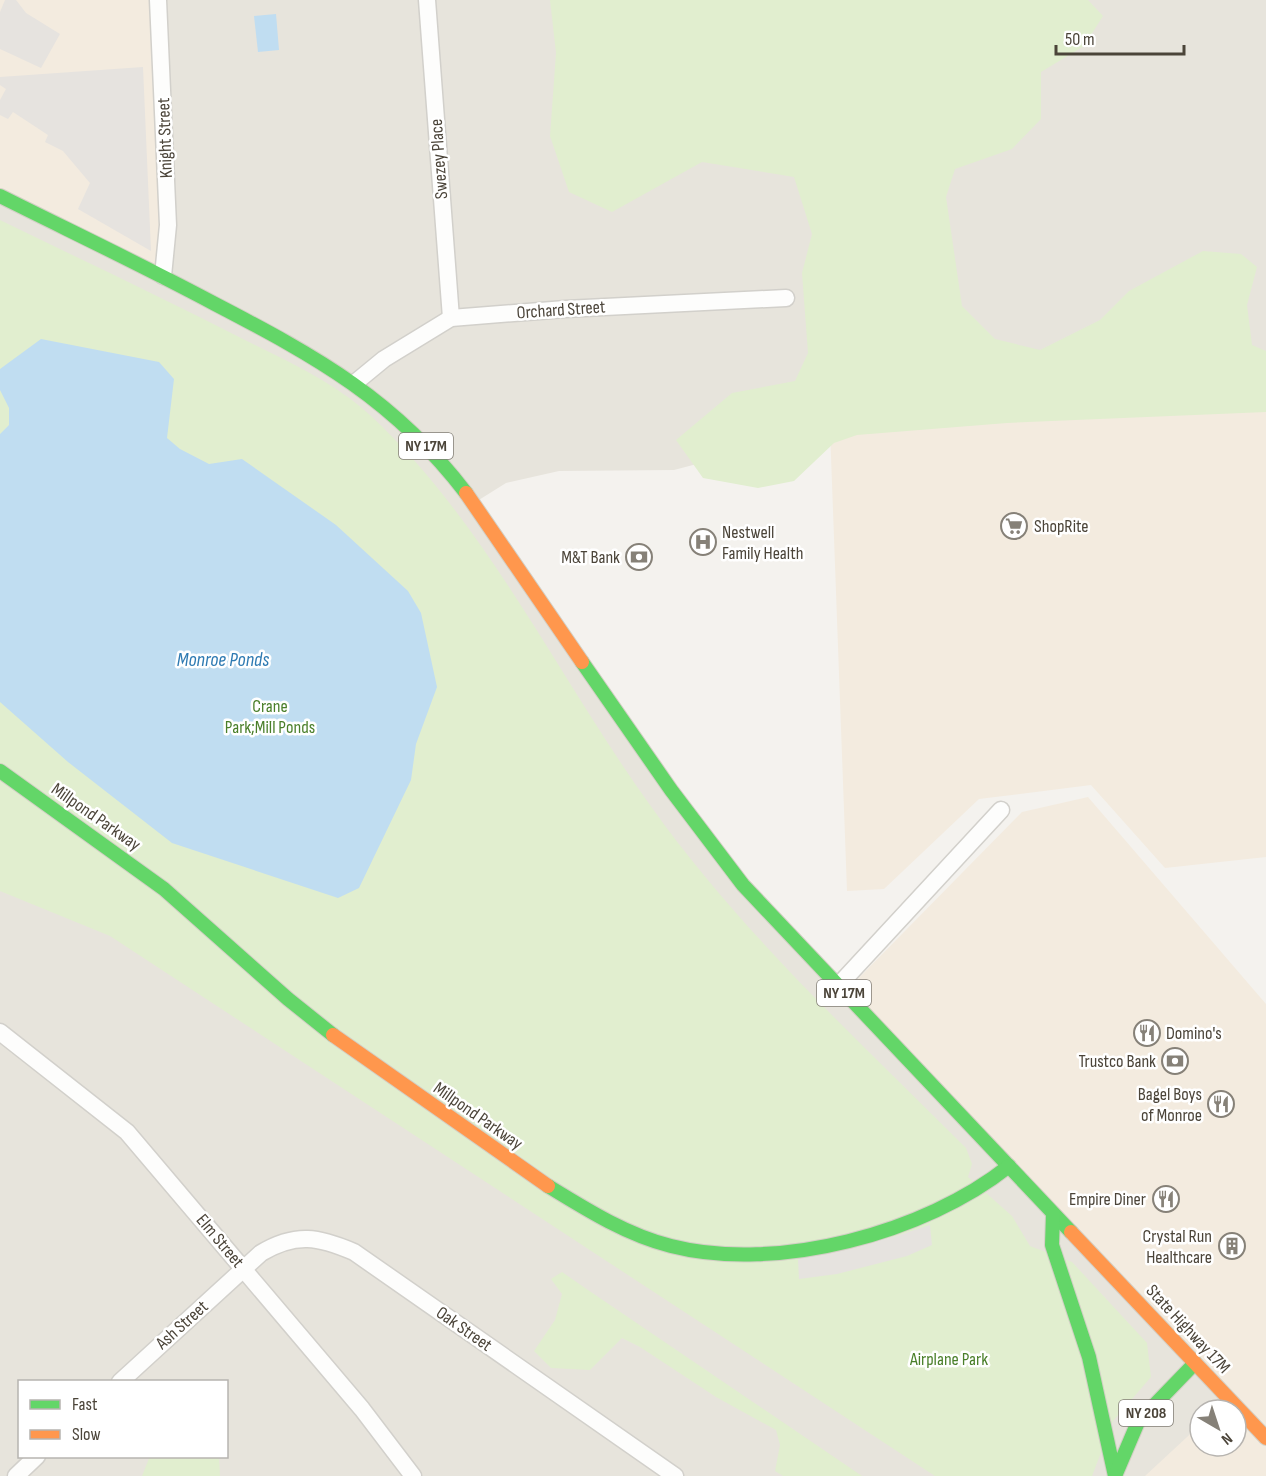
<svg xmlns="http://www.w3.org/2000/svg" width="1266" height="1476" font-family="'Sofia Sans Condensed',sans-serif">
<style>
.residential{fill:#e7e4dc;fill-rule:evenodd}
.commercial{fill:#f3ebdf}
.green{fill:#e1eecf}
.parking{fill:#e6e3df}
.water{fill:#c0ddf1}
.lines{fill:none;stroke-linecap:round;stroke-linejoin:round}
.street-casing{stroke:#d2d0cb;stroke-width:19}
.fast-casing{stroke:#d3cfc5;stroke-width:16}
.slow-casing{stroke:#d3cfc5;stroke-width:16}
.street{stroke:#fdfdfc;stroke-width:16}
.fast{stroke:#63d668;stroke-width:14}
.slow{stroke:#ff974d;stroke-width:14}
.labels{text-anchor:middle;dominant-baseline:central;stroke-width:5;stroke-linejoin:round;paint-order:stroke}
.shield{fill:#fff;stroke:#817c74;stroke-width:1.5}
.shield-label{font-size:16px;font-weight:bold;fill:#4b4439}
.street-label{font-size:18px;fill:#4b4439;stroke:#fff}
.poi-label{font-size:18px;fill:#4b4439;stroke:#fff;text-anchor:end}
.park-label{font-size:18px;fill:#4a7f2a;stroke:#fff}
.water-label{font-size:20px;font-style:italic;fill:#2e7ab2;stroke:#fff}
</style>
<rect width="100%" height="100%" fill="#f4f2ee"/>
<!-- residential -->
<path class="residential" d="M 158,0 L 1266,0 L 1266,403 L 830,429 L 674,470 L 559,471 L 506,483 L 474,503 L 691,820 L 1266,1437 L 1266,1476 L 0,1476 L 0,196 ZM 20,1382 L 226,1382 L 226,1456 L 20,1456 ZM 1200,1410 L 1236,1410 L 1236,1446 L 1200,1446 Z"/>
<!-- commercial -->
<g class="commercial">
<polygon points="0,0 158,0 163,276 0,196"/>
<polygon points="1266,403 1266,857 1165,868 1091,785 979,799 884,889 847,891 830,429"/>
<polygon points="1088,797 1266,1004 1266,1476 1145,1476 1200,1425 1200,1446 1236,1446 1236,1410 1216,1410 1228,1399 844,993 1022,812"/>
</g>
<!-- green -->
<g class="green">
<polygon points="550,0 1088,0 1103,16 1084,46 1041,72 1041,119 1012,149 955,169 946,197 962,306 995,339 1040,350 1100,320 1129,291 1203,251 1241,254 1257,267 1247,305 1252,345 1266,351 1266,412 1007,423 857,435 834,443 794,481 758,488 703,478 676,440 732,393 795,381 808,353 802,273 812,234 794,177 702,162 612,212 569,192 550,136 556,53"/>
<path d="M 0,220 C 80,259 161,297 241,338 C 285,360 333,381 370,415 C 488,525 557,676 650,805 C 740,932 857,1039 966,1148 L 972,1164 L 968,1177 L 1012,1216 L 1030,1246 L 1072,1262 L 1147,1343 L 1151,1377 L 1113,1421 L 1092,1476 L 935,1476 L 110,936 L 0,891 Z"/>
<polygon points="562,1272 588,1290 862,1476 783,1476 775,1471 780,1445 776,1430 716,1397 640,1347 622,1338 590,1370 551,1368 534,1351 555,1320 562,1294 551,1279"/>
<polygon points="150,1456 219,1457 220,1476 142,1476"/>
</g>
<!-- parking -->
<g class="parking">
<polygon points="5,0 16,0 26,13 60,34 41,68 0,49 0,12"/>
<polygon points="143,67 151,251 78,209 90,183 63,151 45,142 48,135 13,112 8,119 0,115 0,100 6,89 0,85 0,77"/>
<polygon points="930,1225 932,1245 907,1256 837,1274 799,1279 798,1259 893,1237"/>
</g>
<!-- water -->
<g class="water">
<polygon points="276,14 279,50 258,52 254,16"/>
<polygon points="41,339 159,362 174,379 167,438 180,449 209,464 242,459 336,525 408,591 421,613 437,687 416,744 411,780 359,888 338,898 172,843 68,762 0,702 0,434 9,425 9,408 0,390 0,369"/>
</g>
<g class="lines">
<defs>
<g id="street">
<polyline points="158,0 168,225 163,276"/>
<polyline points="427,0 451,318"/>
<polyline points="356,382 384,359 451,318 565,309 786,298"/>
<polyline points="838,986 1001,810"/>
<polyline points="0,1032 127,1132 362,1409 413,1476"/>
<path d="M 120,1382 L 261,1253 C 296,1232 319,1237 354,1252 L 675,1476"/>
<polyline points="16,1476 37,1456"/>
</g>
<g id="fast">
<path d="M 0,196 C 72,232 144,266 215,304 C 317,357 395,400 466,493"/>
<polyline points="582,662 671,790 743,885 1071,1232"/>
<polyline points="0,771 164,889 288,999 333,1035"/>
<path d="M 548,1186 C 587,1210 627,1235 671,1246 C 777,1273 925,1233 1009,1166"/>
<polyline points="1053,1214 1052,1245 1089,1357 1115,1476"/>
<polyline points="1115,1476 1138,1422 1195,1363"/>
</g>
<g id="slow">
<polyline points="466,493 582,662"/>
<polyline points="333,1035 548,1186"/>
<polyline points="1071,1232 1266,1438"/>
</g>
</defs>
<!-- street casing -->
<use href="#street" class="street-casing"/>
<!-- fast casing -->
<use href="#fast" class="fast-casing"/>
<!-- slow casing -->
<use href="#slow" class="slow-casing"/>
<!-- street -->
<use href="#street" class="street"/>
<!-- fast -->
<use href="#fast" class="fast"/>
<!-- slow -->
<use href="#slow" class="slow"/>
</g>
<!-- icons -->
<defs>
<symbol id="supermarket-ring" viewBox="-11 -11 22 22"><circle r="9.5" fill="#fff" stroke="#868178" stroke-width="1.5"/><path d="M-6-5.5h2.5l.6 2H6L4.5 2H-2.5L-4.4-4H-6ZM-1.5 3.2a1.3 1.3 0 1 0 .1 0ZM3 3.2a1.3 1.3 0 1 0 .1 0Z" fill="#868178"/></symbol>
<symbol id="hospital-ring" viewBox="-11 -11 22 22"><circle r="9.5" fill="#fff" stroke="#868178" stroke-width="1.5"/><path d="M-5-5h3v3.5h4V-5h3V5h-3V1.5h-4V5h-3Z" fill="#868178"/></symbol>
<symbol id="bank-ring" viewBox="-11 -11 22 22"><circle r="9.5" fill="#fff" stroke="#868178" stroke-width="1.5"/><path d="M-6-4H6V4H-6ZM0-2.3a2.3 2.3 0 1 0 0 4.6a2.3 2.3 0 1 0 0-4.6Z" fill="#868178"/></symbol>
<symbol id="restaurant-ring" viewBox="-11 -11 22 22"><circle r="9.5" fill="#fff" stroke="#868178" stroke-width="1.5"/><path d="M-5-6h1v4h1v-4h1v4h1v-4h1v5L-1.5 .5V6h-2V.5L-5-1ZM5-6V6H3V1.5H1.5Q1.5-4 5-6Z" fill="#868178"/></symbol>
<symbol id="building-ring" viewBox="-11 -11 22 22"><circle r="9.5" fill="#fff" stroke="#868178" stroke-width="1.5"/><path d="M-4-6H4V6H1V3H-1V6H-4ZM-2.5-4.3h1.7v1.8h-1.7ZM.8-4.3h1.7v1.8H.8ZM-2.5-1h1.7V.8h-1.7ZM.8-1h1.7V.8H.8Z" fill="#868178"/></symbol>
</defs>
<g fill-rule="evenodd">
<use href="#supermarket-ring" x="999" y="511" width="30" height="30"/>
<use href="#hospital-ring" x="688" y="527" width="30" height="30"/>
<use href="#bank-ring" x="624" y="542" width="30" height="30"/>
<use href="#restaurant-ring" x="1132" y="1018" width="30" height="30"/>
<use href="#bank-ring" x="1160" y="1046" width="30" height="30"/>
<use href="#restaurant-ring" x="1206" y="1089" width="30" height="30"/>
<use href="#restaurant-ring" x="1151" y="1184" width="30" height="30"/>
<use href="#building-ring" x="1217" y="1231" width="30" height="30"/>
</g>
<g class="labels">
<!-- shield labels -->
<g class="shield">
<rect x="399" y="433" width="54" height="26" rx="4.5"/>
<rect x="817" y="980" width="54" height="26" rx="4.5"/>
<rect x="1119" y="1400" width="54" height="26" rx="4.5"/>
</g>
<g class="shield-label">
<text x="426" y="446">NY 17M</text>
<text x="844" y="993">NY 17M</text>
<text x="1146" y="1413">NY 208</text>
</g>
<!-- street labels -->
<g class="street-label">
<text transform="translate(165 138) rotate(-92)">Knight Street</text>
<text transform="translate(439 159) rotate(-94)">Swezey Place</text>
<text transform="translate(561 310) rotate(-4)">Orchard Street</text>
<text transform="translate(96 817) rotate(35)">Millpond Parkway</text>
<text transform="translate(478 1116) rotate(35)">Millpond Parkway</text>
<text transform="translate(220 1241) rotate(50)">Elm Street</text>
<text transform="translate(182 1325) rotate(-42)">Ash Street</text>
<text transform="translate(464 1329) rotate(35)">Oak Street</text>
<text transform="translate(1188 1329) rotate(47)">State Highway 17M</text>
</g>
<!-- poi labels -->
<g class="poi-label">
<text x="1034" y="526" text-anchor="start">ShopRite</text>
<text x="722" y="532" text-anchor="start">Nestwell<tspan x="722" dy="21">Family Health</tspan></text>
<text x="620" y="557">M&amp;T Bank</text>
<text x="1166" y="1033" text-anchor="start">Domino's</text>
<text x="1156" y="1061">Trustco Bank</text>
<text x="1202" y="1094">Bagel Boys<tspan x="1202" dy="21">of Monroe</tspan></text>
<text x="1146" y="1199">Empire Diner</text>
<text x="1212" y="1236">Crystal Run<tspan x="1212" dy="21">Healthcare</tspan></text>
</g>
<!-- park labels -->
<g class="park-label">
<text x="270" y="706">Crane<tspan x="270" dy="21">Park;Mill Ponds</tspan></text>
<text x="949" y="1359">Airplane Park</text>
</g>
<!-- water labels -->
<g class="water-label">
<text x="223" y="660">Monroe Ponds</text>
</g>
</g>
<!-- legend -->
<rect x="18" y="1380" width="210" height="78" fill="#ffffff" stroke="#b7b4b0" stroke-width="1.5"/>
<rect x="30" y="1400" width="30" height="9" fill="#63d668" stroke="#b7b4b0" stroke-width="1.5"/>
<text x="72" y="1410" font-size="18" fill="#4b4439">Fast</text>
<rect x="30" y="1430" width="30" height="9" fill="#ff974d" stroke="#b7b4b0" stroke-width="1.5"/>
<text x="72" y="1440" font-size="18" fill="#4b4439">Slow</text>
<!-- north arrow -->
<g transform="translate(1218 1428) rotate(141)"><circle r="28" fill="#ffffff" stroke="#b7b4b0" stroke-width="1.5"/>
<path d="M0-4.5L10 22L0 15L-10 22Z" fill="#868178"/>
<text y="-9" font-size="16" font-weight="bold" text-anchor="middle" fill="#4b4439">N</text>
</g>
<!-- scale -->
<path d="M1056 45v9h128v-9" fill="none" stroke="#4b4439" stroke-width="3"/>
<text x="1065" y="45" font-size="18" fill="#4b4439" stroke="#ffffff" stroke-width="4.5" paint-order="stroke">50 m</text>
</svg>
